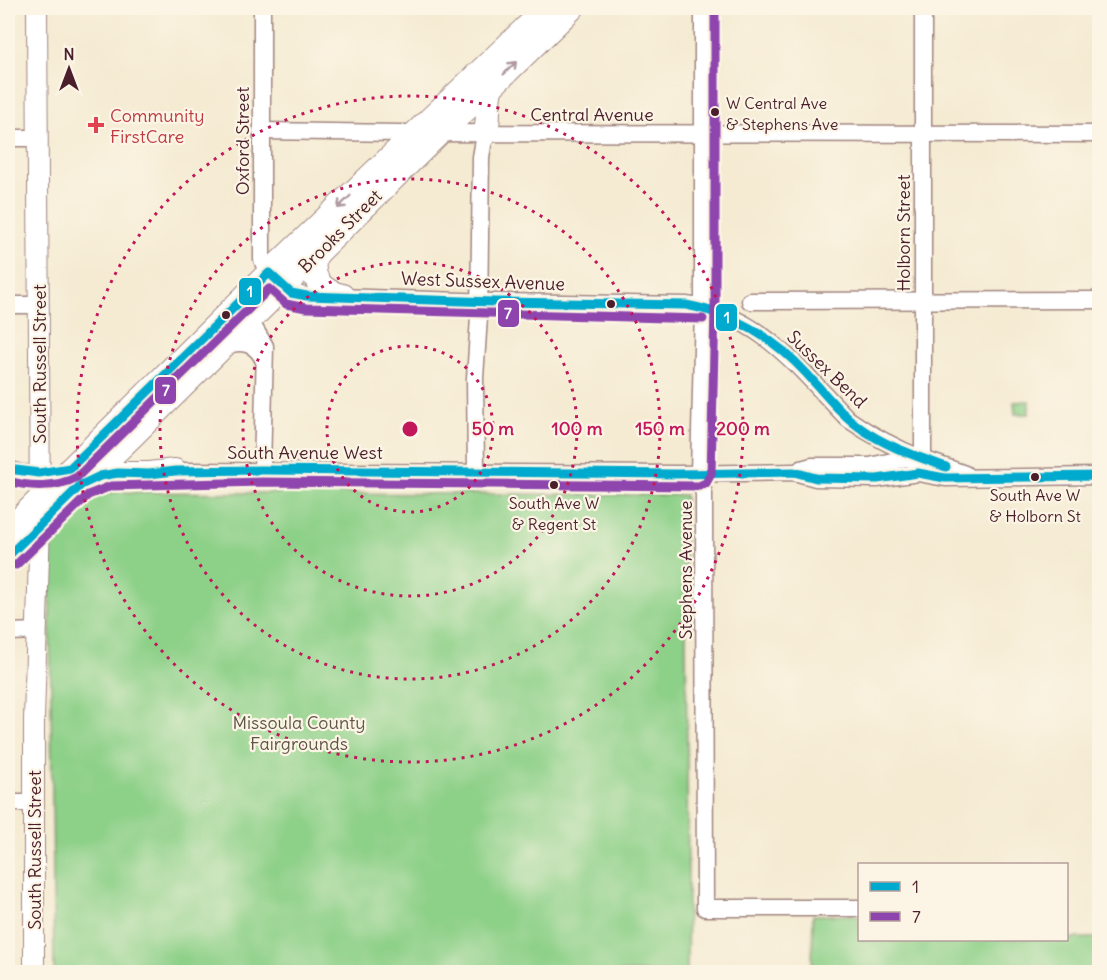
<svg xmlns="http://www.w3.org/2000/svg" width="1107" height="980" font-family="Delius,sans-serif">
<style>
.green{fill:#8dd088;stroke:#6c785a;stroke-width:1.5}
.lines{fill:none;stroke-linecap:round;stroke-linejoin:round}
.minor-casing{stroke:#a0857f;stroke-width:19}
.major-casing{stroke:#a0857f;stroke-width:22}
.highway-casing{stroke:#a0857f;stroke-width:26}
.minor{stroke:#fff;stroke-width:16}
.major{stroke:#fff;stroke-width:20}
.highway{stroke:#fff;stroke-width:24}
.bus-1-casing{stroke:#fcf5e5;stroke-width:14}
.bus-2-casing{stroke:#fcf5e5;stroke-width:14}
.bus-1{stroke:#00a9ce;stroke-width:9}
.bus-2{stroke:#8e44ad;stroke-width:9}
.oneway{stroke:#ae9aa0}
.ring{fill:none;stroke:#c2185b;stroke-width:3;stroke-dasharray:3 6}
.bus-dot{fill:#4a1f2b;stroke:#fcf5e5;stroke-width:2}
.health-dot{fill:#e0444e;stroke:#fcf5e5;stroke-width:2}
.labels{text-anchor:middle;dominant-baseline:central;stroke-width:4.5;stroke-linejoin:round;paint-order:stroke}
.bus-label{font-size:16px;fill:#4a1f2b;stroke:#fcf5e5}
.street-label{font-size:18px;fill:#4a1f2b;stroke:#fcf5e5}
.health-label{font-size:18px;fill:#be3a42;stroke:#fcf5e5;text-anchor:start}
.park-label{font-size:18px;fill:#5e5447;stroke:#fcf5e5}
.centre{fill:#c2185b;stroke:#fcf5e5;stroke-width:3}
.ring-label{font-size:18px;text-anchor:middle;font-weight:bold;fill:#c2185b;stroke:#fcf5e5;stroke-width:4.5;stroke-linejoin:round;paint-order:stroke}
.line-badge{stroke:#fcf5e5;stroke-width:2}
.badge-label{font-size:16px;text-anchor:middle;font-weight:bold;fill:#fff}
</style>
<rect width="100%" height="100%" fill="#fcf5e5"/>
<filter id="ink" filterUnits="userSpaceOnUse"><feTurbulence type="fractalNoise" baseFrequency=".0167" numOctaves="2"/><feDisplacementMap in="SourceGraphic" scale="12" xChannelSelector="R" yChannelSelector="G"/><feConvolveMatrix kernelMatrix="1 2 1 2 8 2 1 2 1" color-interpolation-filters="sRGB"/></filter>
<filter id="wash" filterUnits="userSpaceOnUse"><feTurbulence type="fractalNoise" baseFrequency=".008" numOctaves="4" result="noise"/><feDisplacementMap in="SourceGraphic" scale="24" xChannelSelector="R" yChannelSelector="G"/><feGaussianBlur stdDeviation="1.35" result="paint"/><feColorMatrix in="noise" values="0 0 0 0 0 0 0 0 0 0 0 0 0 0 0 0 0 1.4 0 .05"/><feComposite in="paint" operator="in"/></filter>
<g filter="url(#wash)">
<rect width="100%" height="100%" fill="#f5ebd3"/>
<!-- green -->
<g class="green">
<polygon points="1029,401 1029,414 1015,414 1014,402"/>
<polygon points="96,492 685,495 688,888 687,972 54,972 49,528 80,497"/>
<polygon points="813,915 859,915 860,940 1099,938 1099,972 812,972"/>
</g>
</g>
<g filter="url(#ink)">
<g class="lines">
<defs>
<g id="minor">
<path d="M 262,8 L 262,259 C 267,278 289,294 307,296 L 494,302 L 686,305 C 759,313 800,370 848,419 C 872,436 895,448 923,459"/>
<polyline points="703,8 703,307 699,474 704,494 705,908 860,908"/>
<polyline points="923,8 923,459"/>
<polyline points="261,131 400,133 1100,134"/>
<polyline points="8,138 38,138"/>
<polyline points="750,301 1100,300"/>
<polyline points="8,305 39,305"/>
<polyline points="254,315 253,326 265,346 262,470"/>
<path d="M 223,346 C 241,340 256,342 264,361"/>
<polyline points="8,469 21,473 39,474"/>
<polyline points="801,469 812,466 870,466 906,458 923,459 965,474"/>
<polyline points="175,471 677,474 794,472 816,478 877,479 918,473 945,478 1100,476"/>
<polyline points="476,473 475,378 479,317 481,157 485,134"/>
<polyline points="8,632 38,631"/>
<polyline points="8,803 35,803"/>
</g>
<polyline id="major" points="34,972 34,719 40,523 37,8"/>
<g id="highway">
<path d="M 485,134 C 491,118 485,103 491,87"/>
<path d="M 316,254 C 308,277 321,291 342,296"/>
<polyline points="89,481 108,474 149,474 175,471"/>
<polyline points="8,531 269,273 547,8"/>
<polyline points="8,556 131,437 439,133 491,87 572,8"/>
</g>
</defs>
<!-- minor casing -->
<use href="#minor" class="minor-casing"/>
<!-- major casing -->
<use href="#major" class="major-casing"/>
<!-- highway casing -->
<use href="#highway" class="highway-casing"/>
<!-- minor -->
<use href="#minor" class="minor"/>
<!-- major -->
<use href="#major" class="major"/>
<!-- highway -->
<use href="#highway" class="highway"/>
<defs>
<g id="bus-1">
<path d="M 8,469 L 39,473 L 70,468 L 269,273 L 291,293 L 307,296 L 494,302 L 686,305 C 734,314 774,338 807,374 C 824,393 839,412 859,427 C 885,446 916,456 946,467"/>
<polyline points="8,556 81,485 100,476 118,473 149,474 175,471 262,470 677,474 794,472 816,478 877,479 918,473 945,478 1100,476"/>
</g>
<g id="bus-2">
<path d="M 8,481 C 29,487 57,488 77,477 L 269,289 L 286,304 L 306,308 L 703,319"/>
<polyline points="16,565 88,495 111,486 262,482 699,486 706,483 711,474 715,307 715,8"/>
</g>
</defs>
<!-- bus-1 casing -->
<use href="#bus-1" class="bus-1-casing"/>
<!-- bus-2 casing -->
<use href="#bus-2" class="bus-2-casing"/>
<!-- bus-1 -->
<use href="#bus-1" class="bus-1"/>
<!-- bus-2 -->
<use href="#bus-2" class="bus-2"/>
</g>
<!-- one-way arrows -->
<defs><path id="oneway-shaft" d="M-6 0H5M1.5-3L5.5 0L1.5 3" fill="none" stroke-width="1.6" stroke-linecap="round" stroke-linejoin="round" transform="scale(1.5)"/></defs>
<g class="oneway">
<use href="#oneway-shaft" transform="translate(510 68) rotate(-45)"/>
<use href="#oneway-shaft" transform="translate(344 202) rotate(136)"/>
</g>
</g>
<!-- distance rings -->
<g class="ring">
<circle cx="410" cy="429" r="83"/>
<circle cx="410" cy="429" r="167"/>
<circle cx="410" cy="429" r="250"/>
<circle cx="410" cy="429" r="333"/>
</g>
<!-- markers -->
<g class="bus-dot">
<circle cx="715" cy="112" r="5"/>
<circle cx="611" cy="304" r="5"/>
<circle cx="226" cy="315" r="5"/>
<circle cx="1035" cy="477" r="5"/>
<circle cx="554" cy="485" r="5"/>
</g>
<path class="health-dot" d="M93 116h6v6h6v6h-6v6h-6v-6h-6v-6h6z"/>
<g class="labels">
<!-- bus labels -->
<g class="bus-label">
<text x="726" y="103" text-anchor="start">W Central Ave<tspan x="726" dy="21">&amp; Stephens Ave</tspan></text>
<text x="1035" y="495">South Ave W<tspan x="1035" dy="21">&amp; Holborn St</tspan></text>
<text x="554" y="503">South Ave W<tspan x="554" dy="21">&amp; Regent St</tspan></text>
</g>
<!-- street labels -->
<g class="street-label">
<text x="592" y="114">Central Avenue</text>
<text transform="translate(242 141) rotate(-90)">Oxford Street</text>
<text transform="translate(340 231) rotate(-45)">Brooks Street</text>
<text transform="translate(903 233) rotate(-90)">Holborn Street</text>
<text transform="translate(483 281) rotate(2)">West Sussex Avenue</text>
<text transform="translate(39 364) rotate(-90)">South Russell Street</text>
<text transform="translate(827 369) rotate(44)">Sussex Bend</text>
<text x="305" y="452">South Avenue West</text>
<text transform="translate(685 570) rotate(-90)">Stephens Avenue</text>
<text transform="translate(34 850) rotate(-90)">South Russell Street</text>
</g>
<!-- health labels -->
<g class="health-label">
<text x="110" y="115">Community<tspan x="110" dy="21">FirstCare</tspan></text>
</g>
<!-- park labels -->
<g class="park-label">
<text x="299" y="722">Missoula County<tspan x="299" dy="21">Fairgrounds</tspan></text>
</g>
</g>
<circle cx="410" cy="429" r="9" class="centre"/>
<g class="ring-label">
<text x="493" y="435">50 m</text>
<text x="577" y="435">100 m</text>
<text x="660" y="435">150 m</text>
<text x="743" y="435">200 m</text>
</g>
<g class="line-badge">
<rect x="238" y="277" width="24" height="29" rx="6" fill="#00a9ce"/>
<rect x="497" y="299" width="23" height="29" rx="6" fill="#8e44ad"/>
<rect x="715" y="303" width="23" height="29" rx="6" fill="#00a9ce"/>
<rect x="154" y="376" width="23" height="29" rx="6" fill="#8e44ad"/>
</g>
<g class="badge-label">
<text x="250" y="297">1</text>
<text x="508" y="319">7</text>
<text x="727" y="323">1</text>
<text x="166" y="396">7</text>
</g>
<!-- margin -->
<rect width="1107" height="980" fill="none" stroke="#fcf5e5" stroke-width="30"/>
<!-- legend -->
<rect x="858" y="863" width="210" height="78" fill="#fcf5e5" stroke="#b59f9b" stroke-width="1.5"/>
<rect x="870" y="882" width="30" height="9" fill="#00a9ce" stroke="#b59f9b" stroke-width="1.5"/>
<text x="912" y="893" font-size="18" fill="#4a1f2b">1</text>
<rect x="870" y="912" width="30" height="9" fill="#8e44ad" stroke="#b59f9b" stroke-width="1.5"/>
<text x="912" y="923" font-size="18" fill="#4a1f2b">7</text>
<!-- north arrow -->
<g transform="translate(69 69)" stroke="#fcf5e5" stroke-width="4.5" paint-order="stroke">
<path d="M0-4.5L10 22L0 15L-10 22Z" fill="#4a1f2b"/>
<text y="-9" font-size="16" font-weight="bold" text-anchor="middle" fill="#4a1f2b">N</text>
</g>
</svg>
